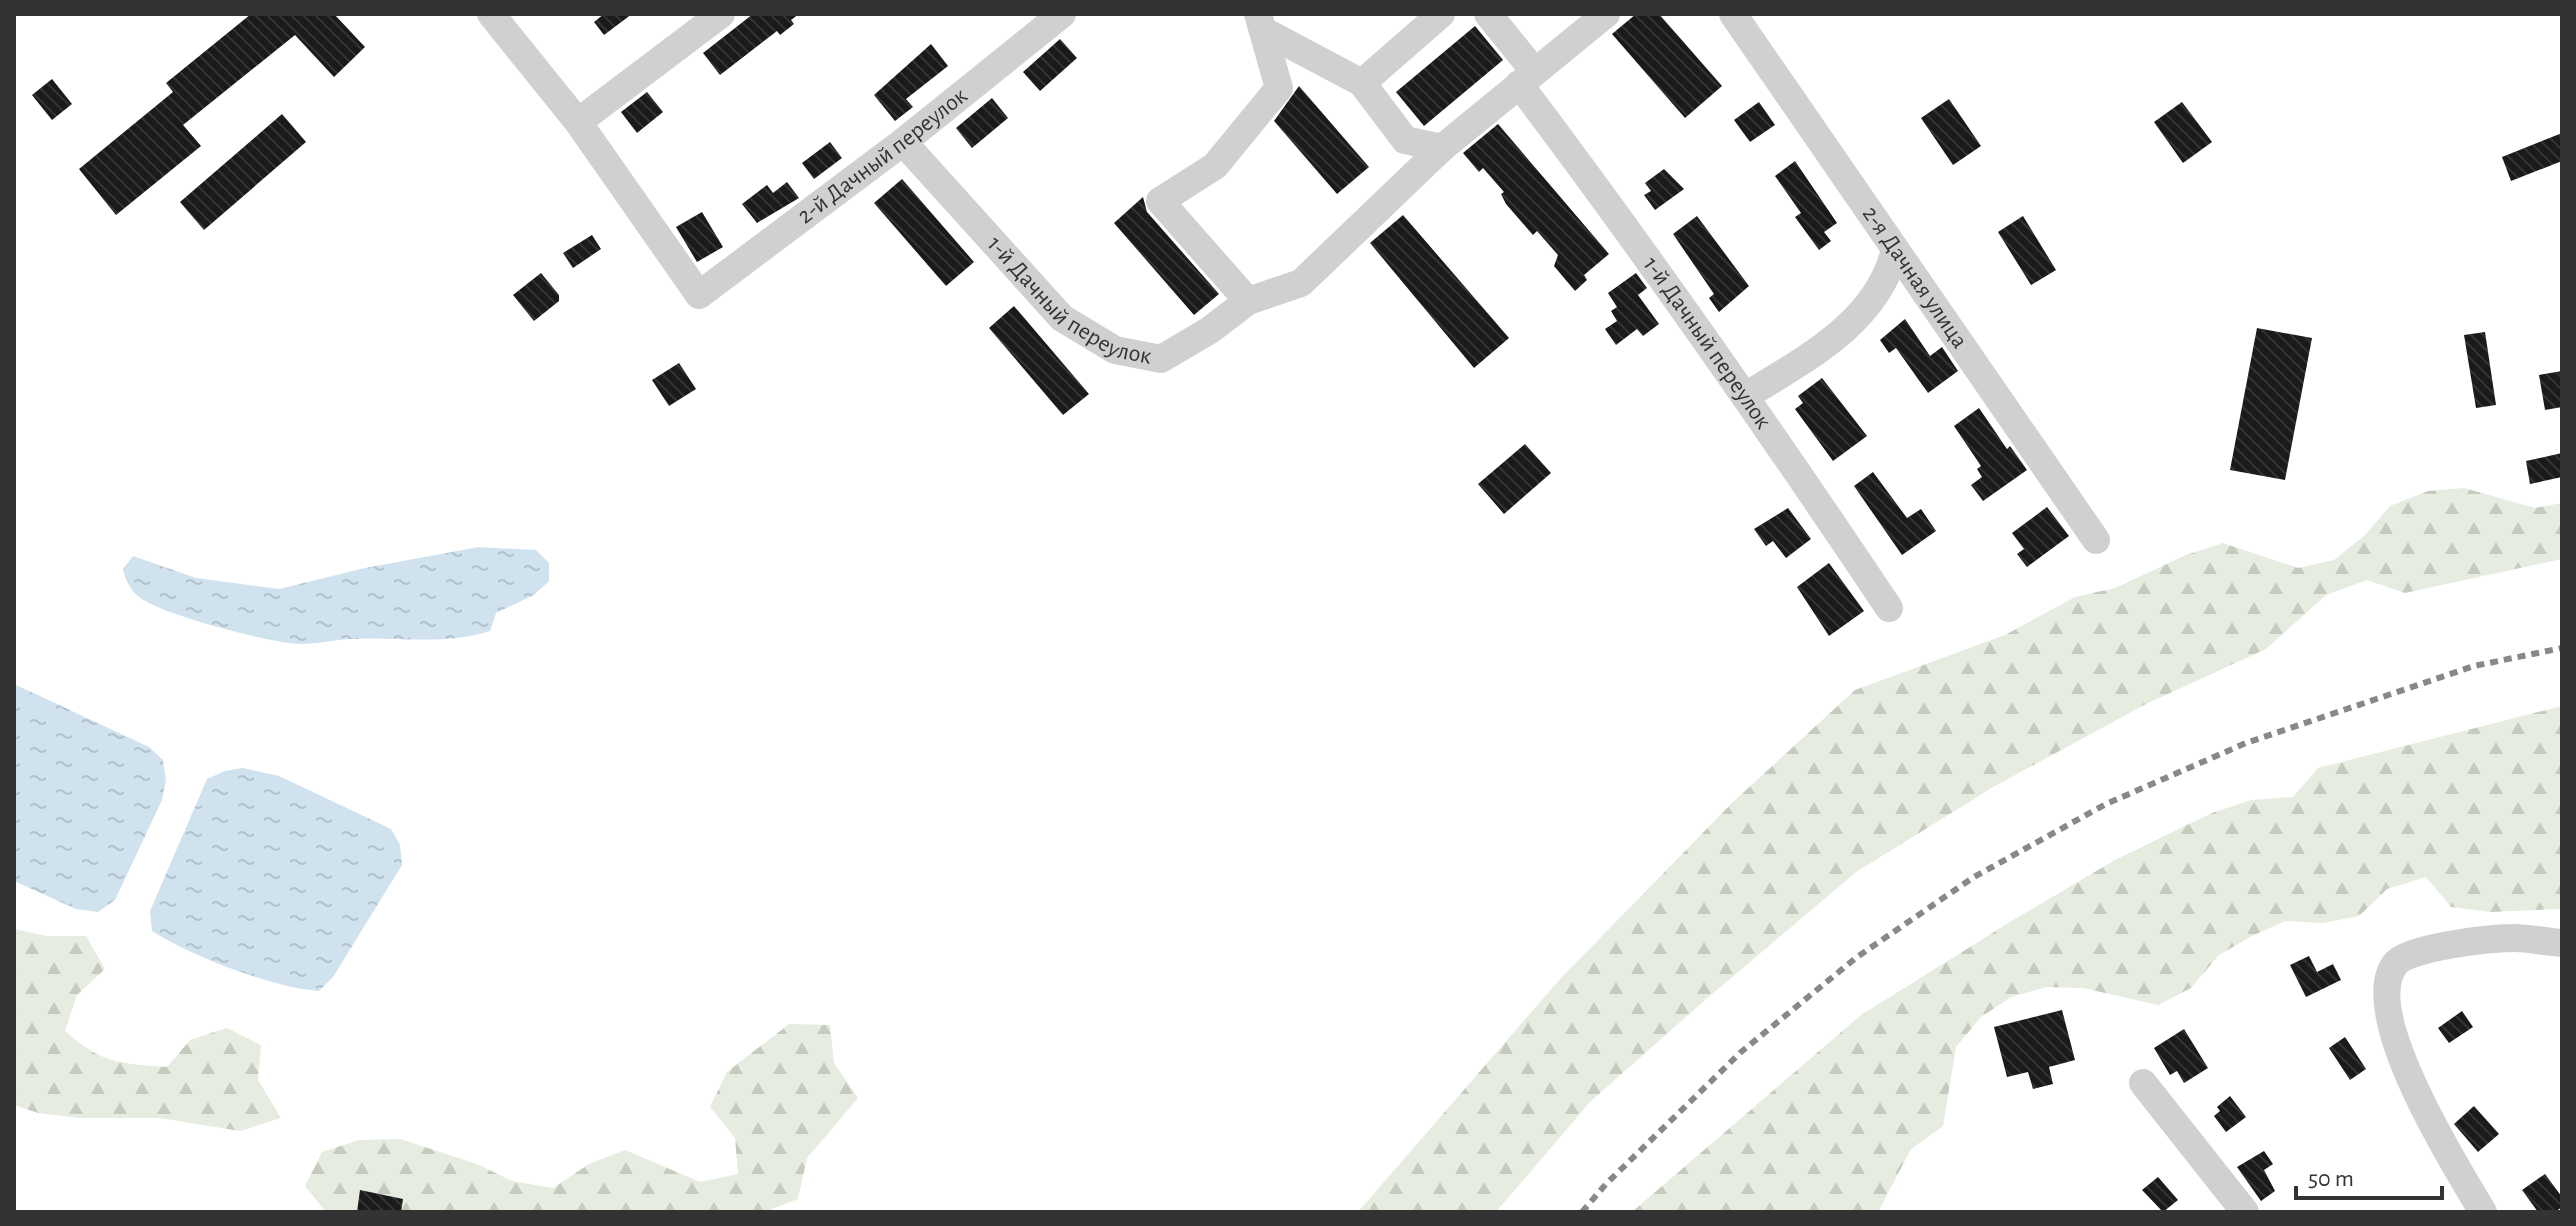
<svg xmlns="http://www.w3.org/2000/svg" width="2576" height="1226" font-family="'Alegreya Sans',sans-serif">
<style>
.forest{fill:url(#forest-firs)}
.water{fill:url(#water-ripples)}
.building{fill:url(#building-back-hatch)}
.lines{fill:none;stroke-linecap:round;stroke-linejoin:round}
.minor{stroke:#d0d0d0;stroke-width:28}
.rail{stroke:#888;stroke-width:6;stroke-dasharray:8 6;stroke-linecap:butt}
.labels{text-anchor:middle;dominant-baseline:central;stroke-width:8;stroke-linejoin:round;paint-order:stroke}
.street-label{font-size:24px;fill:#333;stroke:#fff}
</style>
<defs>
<pattern id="forest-firs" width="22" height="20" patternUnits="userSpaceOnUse" patternTransform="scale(2)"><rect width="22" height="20" fill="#e6ecdf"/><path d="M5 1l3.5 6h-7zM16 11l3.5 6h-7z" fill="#c6cbc0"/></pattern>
<pattern id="water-ripples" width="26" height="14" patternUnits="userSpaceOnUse" patternTransform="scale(2)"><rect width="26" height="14" fill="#cfe2ee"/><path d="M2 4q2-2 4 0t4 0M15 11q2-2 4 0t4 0" fill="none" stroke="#b2c2cd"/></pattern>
<pattern id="building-back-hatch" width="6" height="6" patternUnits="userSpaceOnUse" patternTransform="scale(2)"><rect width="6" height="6" fill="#1a1a1a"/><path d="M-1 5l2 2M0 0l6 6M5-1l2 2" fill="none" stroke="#333"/></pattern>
</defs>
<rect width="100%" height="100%" fill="#fff"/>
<!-- forest -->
<g class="forest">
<polygon points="2464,488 2535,508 2562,503 2562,559 2405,593 2367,580 2326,595 2266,649 2146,704 1995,786 1856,872 1704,1001 1590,1102 1496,1212 1358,1212 1561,978 1732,803 1855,690 2005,635 2075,597 2115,588 2186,555 2223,543 2298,568 2334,560 2365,535 2390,506 2428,491"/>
<polygon points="2562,706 2560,909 2490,912 2451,907 2426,877 2387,889 2359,916 2323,923 2285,921 2252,936 2219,955 2191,988 2158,1005 2083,988 2046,987 2011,997 1981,1017 1956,1047 1943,1126 1911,1149 1878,1212 1632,1212 1861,1015 2010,922 2115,860 2212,813 2251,800 2293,797 2318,768"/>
<path d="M 14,929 L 47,936 L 86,936 L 105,969 L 77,995 L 65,1031 C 100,1063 121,1064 167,1067 L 190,1040 L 227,1028 L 261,1045 L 258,1080 L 281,1118 L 240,1131 L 160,1118 L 80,1118 L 38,1113 L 14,1105 Z"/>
<polygon points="789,1024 830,1025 834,1063 858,1098 807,1158 798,1199 764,1212 326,1212 305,1186 322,1152 359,1140 400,1139 477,1164 512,1181 553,1188 589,1164 625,1150 700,1182 738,1174 735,1138 710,1107 727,1072"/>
</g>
<!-- water -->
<g class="water">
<path d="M 479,547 L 536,550 L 549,563 L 549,581 L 534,595 L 496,613 L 490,631 C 444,646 396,636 350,639 C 333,640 317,644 301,644 C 273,644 165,615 142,599 C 131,592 126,582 123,569 L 133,556 L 196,578 L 279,589 L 365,568 Z"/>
<polygon points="14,684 149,747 163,760 166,780 162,800 115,900 98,912 76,909 14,881"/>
<path d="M 243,768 L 279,776 L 391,829 L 400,845 L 402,865 L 333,977 L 319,991 C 273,988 191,956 152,931 L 150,911 L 207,779 L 225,771 Z"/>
</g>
<!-- building -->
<g class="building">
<polygon points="251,14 334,14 365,47 334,77 295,35 183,125 201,146 116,215 79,169 173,92 166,83"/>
<polygon points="604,14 632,14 604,35 594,22"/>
<polygon points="753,14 799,14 791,20 794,24 780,35 777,31 720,75 703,53"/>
<polygon points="1636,14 1659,14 1722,86 1685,118 1612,34"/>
<polygon points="1475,26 1503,60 1424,126 1396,92"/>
<polygon points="1060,39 1077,58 1040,91 1023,72"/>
<polygon points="931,44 948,66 906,99 913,107 895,121 874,95"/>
<polygon points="52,79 72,104 52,120 32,95"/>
<polygon points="1299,86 1369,167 1337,194 1274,121"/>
<polygon points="647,92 663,112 637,133 621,112"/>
<polygon points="992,98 1008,118 972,148 956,128"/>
<polygon points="1949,99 1981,146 1953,165 1921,118"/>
<polygon points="1759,102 1775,125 1750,142 1734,120"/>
<polygon points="2182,102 2212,142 2183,163 2154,122"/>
<polygon points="282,114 306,142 204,230 180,202"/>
<polygon points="1498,124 1609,254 1584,275 1587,280 1575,291 1554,266 1558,255 1537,231 1533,235 1506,204 1501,194 1504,192 1483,168 1479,172 1463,153"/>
<polygon points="2562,133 2562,161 2511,181 2502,157"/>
<polygon points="830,142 842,158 814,179 802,163"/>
<polygon points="1795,161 1837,223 1824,232 1831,241 1819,250 1795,217 1801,213 1775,176"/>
<polygon points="1664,169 1684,189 1655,210 1644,195 1651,191 1645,183"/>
<polygon points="902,179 974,262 946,286 874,203"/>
<polygon points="787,182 799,198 757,223 742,204 767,185 773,193"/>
<polygon points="1143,197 1147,212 1219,294 1194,315 1114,223"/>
<polygon points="702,212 723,247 697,262 676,227"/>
<polygon points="1403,215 1509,338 1474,368 1370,243"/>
<polygon points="1697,216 1749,286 1719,312 1709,298 1714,294 1673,234"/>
<polygon points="2023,216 2056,270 2031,285 1998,232"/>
<polygon points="592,235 601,249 573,268 563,253"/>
<polygon points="541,273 559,295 559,301 534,321 513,295"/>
<polygon points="1636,273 1647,288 1638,295 1659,324 1643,336 1637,329 1616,345 1605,329 1617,321 1611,311 1617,307 1608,293"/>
<polygon points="1014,306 1089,394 1063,415 989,328"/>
<polygon points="1905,319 1930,356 1942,347 1958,371 1928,393 1896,348 1889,353 1880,340"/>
<polygon points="2257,328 2312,338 2285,480 2230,470"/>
<polygon points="2485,332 2496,405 2476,408 2464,335"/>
<polygon points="679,363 696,389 669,406 652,380"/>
<polygon points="2562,371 2562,407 2545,410 2539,375"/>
<polygon points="1822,378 1867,436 1833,461 1795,409 1803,403 1798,396"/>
<polygon points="1979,408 2007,449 2010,446 2027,470 1983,501 1971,485 1982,477 1977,469 1981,466 1954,426"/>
<polygon points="1525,444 1551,473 1504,514 1478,484"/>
<polygon points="2562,453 2562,477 2530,484 2526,461"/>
<polygon points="1873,472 1907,518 1921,509 1936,531 1902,555 1854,486"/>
<polygon points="2047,507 2069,536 2027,567 2017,554 2024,549 2012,533"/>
<polygon points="1788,508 1811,539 1786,558 1773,541 1766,546 1754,529"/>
<polygon points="1829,563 1864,611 1829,636 1797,587"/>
<polygon points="2309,956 2317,972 2333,964 2341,980 2306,997 2290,965"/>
<polygon points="2062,1010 2075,1060 2049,1067 2053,1084 2033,1089 2028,1072 2007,1077 1994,1027"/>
<polygon points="2462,1011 2473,1027 2449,1043 2438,1028"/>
<polygon points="2184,1029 2208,1068 2184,1083 2177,1071 2170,1075 2154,1048"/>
<polygon points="2345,1037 2366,1069 2350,1080 2329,1048"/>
<polygon points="2230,1096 2246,1117 2226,1132 2214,1116 2220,1111 2217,1107"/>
<polygon points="2474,1106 2499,1134 2478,1152 2454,1124"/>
<polygon points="2264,1151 2273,1164 2264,1170 2275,1191 2261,1201 2237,1167"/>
<polygon points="2545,1174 2562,1197 2562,1207 2555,1212 2538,1212 2522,1190"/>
<polygon points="2158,1177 2178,1200 2163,1212 2142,1190"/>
<polygon points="360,1190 403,1199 401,1212 357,1212"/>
</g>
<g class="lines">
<!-- minor -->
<g class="minor">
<path id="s1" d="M 491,14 L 578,122 L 699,295 L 903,142 L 1062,14"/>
<polyline points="1488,14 1534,71"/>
<path id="s2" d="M 1733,14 L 2096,540"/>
<polyline points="1266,32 1362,83 1405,140 1442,148"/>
<polyline points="1362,83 1441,14"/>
<path id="s3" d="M 1519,84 C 1648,255 1770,430 1889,608"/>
<polyline points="578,122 721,14"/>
<path id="s4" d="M 903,142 L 1062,318 L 1115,350 L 1161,359 L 1210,330 L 1248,301 L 1301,283 L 1442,148 L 1606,14"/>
<polyline points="1248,301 1160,201 1215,166 1279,88 1258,14"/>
<path d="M 1747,395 C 1806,359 1879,321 1895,249"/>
<polyline points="2143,1083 2245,1212"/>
<path d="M 2483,1212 C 2456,1167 2357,1010 2396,963 C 2410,947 2491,938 2514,938 C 2530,938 2546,942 2562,943"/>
</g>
<!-- rail -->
<polyline class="rail" points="1582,1212 1606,1184 1741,1052 1857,957 1974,877 2106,804 2246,743 2474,666 2562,648"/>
</g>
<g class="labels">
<!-- street labels -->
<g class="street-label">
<text stroke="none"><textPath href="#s1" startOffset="580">2-й Дачный переулок</textPath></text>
<text stroke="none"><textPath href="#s2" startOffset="320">2-я Дачная улица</textPath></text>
<text stroke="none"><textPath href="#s4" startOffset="234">1-й Дачный переулок</textPath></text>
<text stroke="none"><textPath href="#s3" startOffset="320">1-й Дачный переулок</textPath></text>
</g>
</g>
<!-- border -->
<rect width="2576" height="1226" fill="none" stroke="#333333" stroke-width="32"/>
<!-- scale -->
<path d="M2296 1186v12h146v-12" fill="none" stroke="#333333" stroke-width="4"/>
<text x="2308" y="1186" font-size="24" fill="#333333" stroke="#ffffff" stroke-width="6" paint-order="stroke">50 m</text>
</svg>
